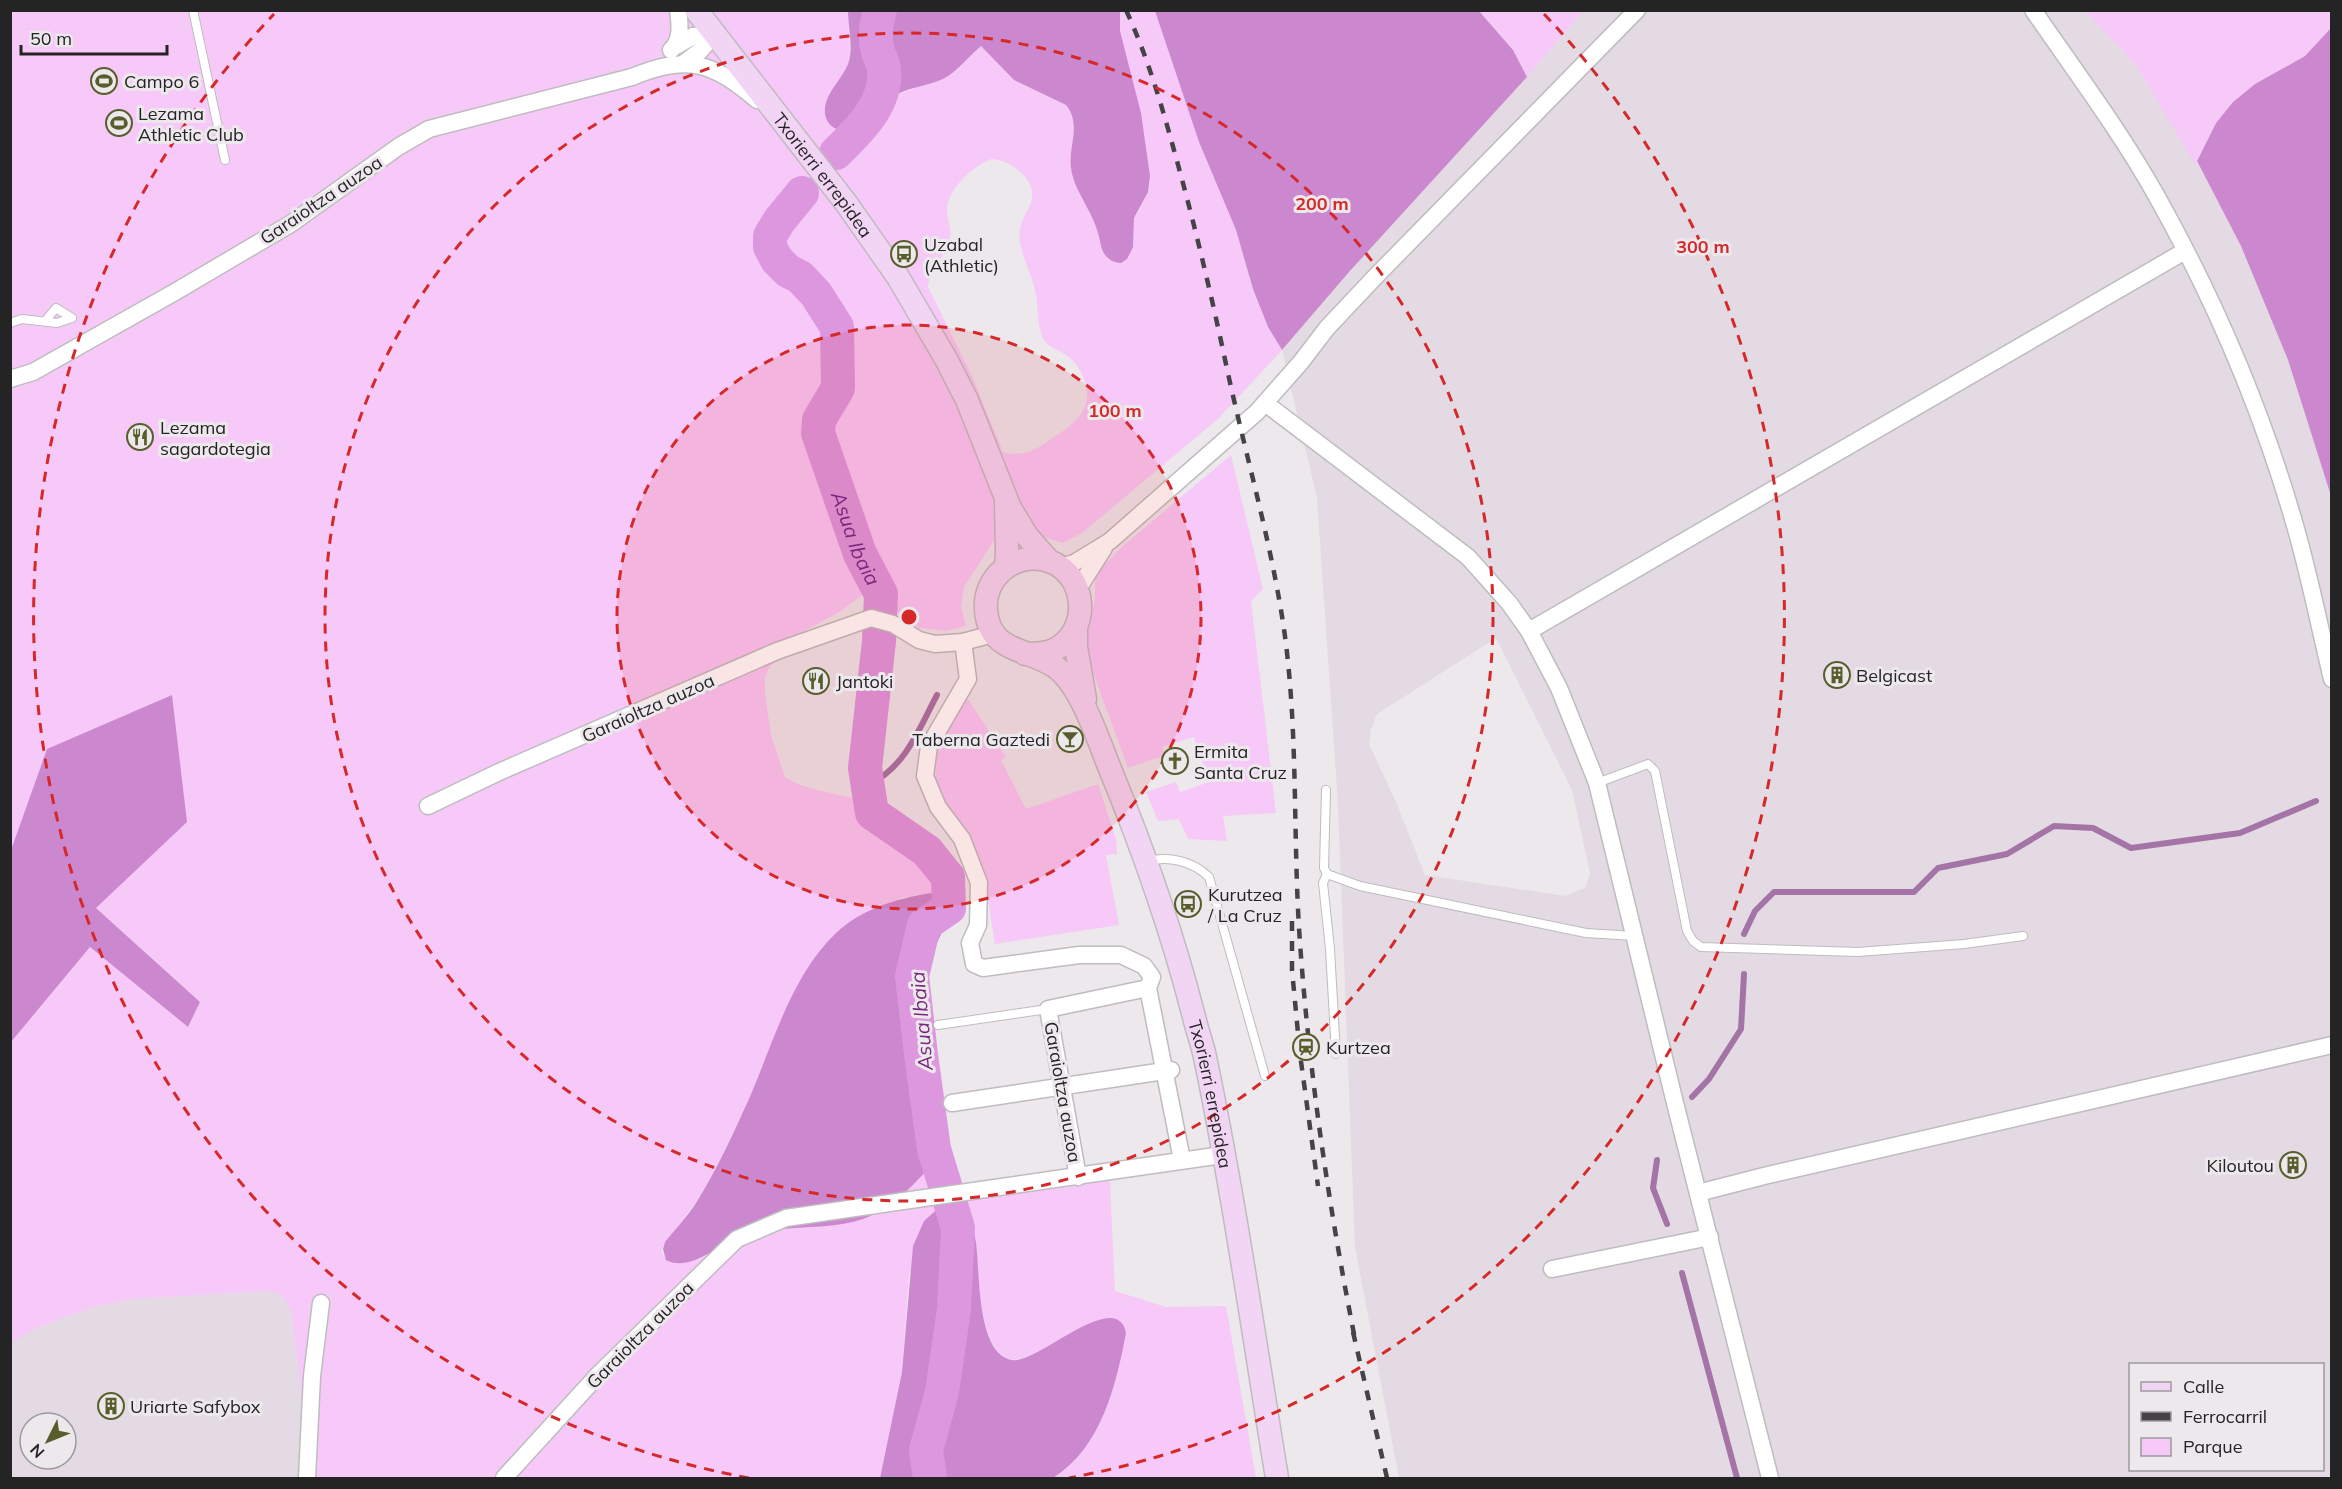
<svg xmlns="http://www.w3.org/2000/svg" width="2342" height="1489" font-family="Mulish,sans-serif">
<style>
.built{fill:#e3dae3;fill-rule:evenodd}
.green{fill:#f7c9f8;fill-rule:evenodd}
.forest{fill:#cc88ce}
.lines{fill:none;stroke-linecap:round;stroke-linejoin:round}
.stream{stroke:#a574a6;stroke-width:6}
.river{stroke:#dc97de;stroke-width:34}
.lane-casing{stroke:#bfbcbf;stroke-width:10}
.street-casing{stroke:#bfbcbf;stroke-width:19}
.secondary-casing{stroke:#bfbcbf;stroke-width:25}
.lane{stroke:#fff;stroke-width:8}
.street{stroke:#fff;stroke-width:16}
.secondary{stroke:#f2d5f4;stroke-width:22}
.rail{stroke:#454345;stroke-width:4.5;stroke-dasharray:10 10;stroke-linecap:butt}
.ring{fill:none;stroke:#d62828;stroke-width:3;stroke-dasharray:10 8}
.labels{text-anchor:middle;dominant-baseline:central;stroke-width:6;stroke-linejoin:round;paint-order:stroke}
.poi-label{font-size:18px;fill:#252425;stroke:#ece8ec;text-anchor:start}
.street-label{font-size:18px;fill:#252425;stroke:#ece8ec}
.water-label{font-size:20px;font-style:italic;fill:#78277c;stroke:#ece8ec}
.centre{fill:#d62828;stroke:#ece8ec;stroke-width:3}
.ring-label{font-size:18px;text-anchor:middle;font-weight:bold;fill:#d62828;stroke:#ece8ec;stroke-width:6;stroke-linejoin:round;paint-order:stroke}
</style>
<rect width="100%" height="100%" fill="#ece8ec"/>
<!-- built -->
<g class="built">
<path d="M 1583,11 L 2085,11 L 2136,65 L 2195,163 L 2197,161 L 2241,246 L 2288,360 L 2331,496 L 2331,1478 L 1399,1478 L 1355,1247 L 1338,803 L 1317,498 L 1282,350 L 1349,272 L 1527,77 ZM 1496,638 L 1572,790 L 1590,873 L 1585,888 L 1565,896 L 1425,875 L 1396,802 L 1369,744 L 1371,729 L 1377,714 ZM 2130,1364 L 2322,1364 L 2322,1470 L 2130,1470 Z"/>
<path d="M 269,1291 L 278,1293 L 287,1300 L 291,1311 L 311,1478 L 11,1478 L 10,1343 L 19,1336 L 37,1328 L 93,1307 L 133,1299 ZM 30,1423 L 66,1423 L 66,1459 L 30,1459 Z"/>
</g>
<!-- green -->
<g class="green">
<path d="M 10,11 L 848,11 L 850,57 L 846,71 L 829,95 L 829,123 L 838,130 L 896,95 L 944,78 L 961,66 L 981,45 L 1014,80 L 1066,105 C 1082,125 1068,145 1071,167 C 1074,189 1089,208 1097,228 C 1100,236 1102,246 1104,255 L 1133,247 L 1134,218 L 1140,209 L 1126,61 L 1120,31 L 1120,11 L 1155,11 L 1199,142 L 1236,230 L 1253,289 L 1268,327 L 1282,350 L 1218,419 L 1082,533 L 1063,543 L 1004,525 L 964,587 L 961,607 L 966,626 L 946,631 L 919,628 L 886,604 L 880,582 L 841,611 L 799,634 L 769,668 L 765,678 L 765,692 L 771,735 L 785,777 L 797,784 L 817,790 L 866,801 L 899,818 L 914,830 L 939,866 L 947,896 L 930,893 L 901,898 L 804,974 L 747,1103 L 714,1172 L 695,1204 L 665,1242 L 662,1249 L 663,1256 L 699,1259 L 731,1242 L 757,1233 L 781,1229 L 904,1193 L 941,1155 L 955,1198 L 909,1274 L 902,1372 L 880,1478 L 311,1478 L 291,1311 C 286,1299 282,1294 269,1291 L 133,1299 L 93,1307 L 37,1328 L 11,1343 L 11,1042 L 90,947 L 188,1027 L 200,1002 L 96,908 L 186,822 L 47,749 L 11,850 ZM 991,159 C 1007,159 1029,174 1032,191 C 1035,209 1014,218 1021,247 C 1024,262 1032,276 1035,290 C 1039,306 1036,326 1044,340 C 1050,349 1062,351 1070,358 C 1078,365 1083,375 1086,385 C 1092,412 1072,425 1053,438 C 1037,449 1022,458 1003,452 L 972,376 L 928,287 C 929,270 944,258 949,241 C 953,230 947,220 947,209 C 948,188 974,166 991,159 Z"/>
<polygon points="1479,11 1583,11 1527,77 1513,50"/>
<polygon points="2085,11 2331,11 2331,28 2305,56 2255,84 2233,102 2216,123 2195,164 2136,65"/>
<polygon points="1231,455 1263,589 1251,601 1276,813 1223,816 1227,841 1188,839 1179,819 1158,821 1146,792 1176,782 1180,792 1209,782 1194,737 1162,747 1165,755 1128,768 1084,648 1095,599 1095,574 1123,546"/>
<polygon points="968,699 1006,757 1001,760 1026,809 1098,784 1116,839 1117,854 1106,855 1119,925 995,944 984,874 936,789 935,759 946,724 960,704"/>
<path d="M 1110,1181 L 1115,1291 L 1166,1307 L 1226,1306 L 1256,1478 L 1053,1478 C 1078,1463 1091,1440 1104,1414 L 1081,1328 C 1068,1335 1056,1342 1043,1349 C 1011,1367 999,1363 986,1328 L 957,1196 L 975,1191 Z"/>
</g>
<!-- forest -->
<g class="forest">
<path d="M 848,11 L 1120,11 L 1120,31 L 1141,113 L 1150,176 L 1148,192 L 1134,218 L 1133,247 L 1127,259 L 1121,263 C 1115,263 1109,260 1105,255 C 1101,250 1100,239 1098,233 C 1092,210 1074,191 1071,168 C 1068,145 1082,125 1066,105 L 1014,80 L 981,46 C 969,56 958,71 943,79 C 928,86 910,87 896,95 C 879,103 868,120 852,128 C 840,134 827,127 825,114 C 823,93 844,79 849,61 C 853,46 848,26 848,11 Z"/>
<polygon points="1155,11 1479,11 1513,50 1527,77 1349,272 1282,350 1268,327 1253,289 1236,230 1199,142"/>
<polygon points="2331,28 2331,496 2288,360 2241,246 2197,161 2216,123 2233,102 2255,84 2305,56"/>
<polygon points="172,695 187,822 96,908 200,1002 188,1027 90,947 11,1042 11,850 47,749"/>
<path d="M 930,893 L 947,896 L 944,928 L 936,945 L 918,970 L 912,1013 L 941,1155 C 919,1178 898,1205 868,1217 C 842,1228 811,1226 783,1229 C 766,1231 749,1235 734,1241 C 713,1248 689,1272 666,1260 L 663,1249 L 665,1242 C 675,1229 687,1217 696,1203 C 716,1171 732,1136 748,1101 C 773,1045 790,977 836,933 C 861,909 896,899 930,893 Z"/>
<path d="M 957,1196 C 965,1210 974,1226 976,1243 C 980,1270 976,1354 1012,1360 C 1036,1365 1117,1286 1126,1333 C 1116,1386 1101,1448 1053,1478 L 880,1478 L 902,1372 L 913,1246 L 924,1221 L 943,1204 Z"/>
</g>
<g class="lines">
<!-- stream -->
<g class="stream">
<path d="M 868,785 C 905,768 919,729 937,695"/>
<polyline points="1744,934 1755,911 1774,892 1914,892 1938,868 2007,854 2054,826 2093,828 2131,848 2240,833 2316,801"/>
<polyline points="1692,1097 1709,1079 1741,1029 1744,974"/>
<polyline points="1657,1160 1653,1188 1667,1224"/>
<polyline points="1682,1273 1737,1478"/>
</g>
<!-- river -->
<g class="river">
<path d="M 836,153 C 858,131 887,105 884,70 C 884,64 880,58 878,52 C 874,37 876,25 880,10"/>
<path id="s1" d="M 802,193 L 779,221 L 770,236 L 770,247 L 777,260 L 788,271 L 800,277 L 816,294 L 837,327 L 838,388 L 819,420 L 818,433 L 860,554 L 881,594 L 879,641 L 865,768 L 872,813 L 927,851 L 948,877 L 949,908 L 924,925 L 912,976 L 921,1055 L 934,1149 L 958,1228 L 954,1309 L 942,1392 L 926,1450 L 930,1478"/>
</g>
<defs>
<g id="lane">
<polyline points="193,10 225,160"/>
<polyline points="46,320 56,308 72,318"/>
<polyline points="10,323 22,319 57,323 72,318"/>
<polyline points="1597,783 1648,764 1655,771 1687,931 1693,941 1701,947 1858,952 1964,944 2023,936"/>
<polyline points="1326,790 1324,868 1327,874 1360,886 1586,933 1634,936"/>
<path d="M 1148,861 C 1170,856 1192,861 1209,877 L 1265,1076"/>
<polyline points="1327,874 1323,883 1330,949 1336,1054"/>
<polyline points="938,1025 1048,1009"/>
</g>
<g id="street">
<path d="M 2033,10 C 2075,71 2120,131 2156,195 C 2215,300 2263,413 2296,529 C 2310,578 2320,629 2332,679"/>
<polyline points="676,46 693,36 715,34 700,51 684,63"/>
<path d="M 671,50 C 682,40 680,24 678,10"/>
<path d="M 10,379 L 33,372 L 175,292 L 292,223 L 398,147 L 429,129 L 632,77 C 687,54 713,62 757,100"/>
<polyline points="1265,403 1468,557 1509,603 1529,631 1559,688 1597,783 1676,1107 1770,1478"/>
<polyline points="1061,567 1074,563 1110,541 1257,412 1301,362 1327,328 1375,277 1637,10"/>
<polyline points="1078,589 1104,548"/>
<polyline points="1529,631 2185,251"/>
<polyline points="963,642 968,679 929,746 925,776 938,807 962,839 979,883 978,925 970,943 974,964 983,968 1079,955 1121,955 1144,966 1152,977 1148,988 1182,1160"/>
<polyline points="428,806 499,772 777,651 871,618 893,624 919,640 935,644 963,642 993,634"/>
<polyline points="952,1103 1171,1070"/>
<polyline points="1078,1177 1048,1009 1148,988"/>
<polyline points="1698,1193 1764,1176 2332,1045"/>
<polyline points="1552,1269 1710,1237"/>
<polyline points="307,1478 312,1376 321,1303"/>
<polyline points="504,1478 598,1375 737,1239 786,1218 1222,1155"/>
</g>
<g id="secondary">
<path id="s2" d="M 696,10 L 846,203 L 898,277 L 946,359 L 967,400 L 1010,508 L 1027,536 L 1049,561"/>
<polyline points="1006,567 1007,550 1006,503"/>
<polyline points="1076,630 1076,647 1085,699"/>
<path id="s3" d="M 1025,654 C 1035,654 1045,654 1054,650 C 1091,632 1088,575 1049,561 C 1017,550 983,576 986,610 C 989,652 1026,648 1054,666 C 1079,682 1097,736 1108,764 C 1142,846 1172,931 1194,1017 C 1197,1030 1202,1043 1205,1057 C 1234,1196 1254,1338 1277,1478"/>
</g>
</defs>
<!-- lane casing -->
<use href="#lane" class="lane-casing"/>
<!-- street casing -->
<use href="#street" class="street-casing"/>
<!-- secondary casing -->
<use href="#secondary" class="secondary-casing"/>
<!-- lane -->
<use href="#lane" class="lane"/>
<!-- street -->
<use href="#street" class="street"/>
<!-- secondary -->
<use href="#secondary" class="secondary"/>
<!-- rail -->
<g class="rail">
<path d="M 1126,10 C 1150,62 1165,117 1180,172 C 1196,231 1210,290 1223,350 C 1242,443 1270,535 1284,629 C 1298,728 1293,828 1299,928 C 1308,1066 1328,1203 1355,1339"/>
<polyline points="1292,921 1292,970 1300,1054 1318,1186"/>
<polyline points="1353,1332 1387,1478"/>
</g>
</g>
<!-- distance rings -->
<circle cx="909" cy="617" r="292" fill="#d62828" fill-opacity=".12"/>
<g class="ring">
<circle cx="909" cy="617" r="292"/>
<circle cx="909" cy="617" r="584"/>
<path d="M749 1478A876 876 0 0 1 274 14M1544 14A876 876 0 0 1 1069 1478"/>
</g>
<!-- icons -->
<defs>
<symbol id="stadium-ring" viewBox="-11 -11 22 22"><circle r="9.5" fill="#ece8ec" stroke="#575e2c" stroke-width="1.5"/><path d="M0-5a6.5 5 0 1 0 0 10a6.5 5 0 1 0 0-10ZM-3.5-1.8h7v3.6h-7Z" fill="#575e2c"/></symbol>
<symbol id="bus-ring" viewBox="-11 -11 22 22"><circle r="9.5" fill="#ece8ec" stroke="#575e2c" stroke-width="1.5"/><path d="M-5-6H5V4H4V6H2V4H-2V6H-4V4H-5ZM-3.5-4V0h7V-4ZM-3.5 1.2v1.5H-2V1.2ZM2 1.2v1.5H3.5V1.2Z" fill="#575e2c"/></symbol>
<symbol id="restaurant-ring" viewBox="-11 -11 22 22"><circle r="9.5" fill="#ece8ec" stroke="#575e2c" stroke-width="1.5"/><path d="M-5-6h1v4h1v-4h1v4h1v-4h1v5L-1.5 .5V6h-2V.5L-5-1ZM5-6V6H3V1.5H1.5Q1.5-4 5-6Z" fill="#575e2c"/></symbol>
<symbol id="building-ring" viewBox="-11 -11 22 22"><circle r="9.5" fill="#ece8ec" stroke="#575e2c" stroke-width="1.5"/><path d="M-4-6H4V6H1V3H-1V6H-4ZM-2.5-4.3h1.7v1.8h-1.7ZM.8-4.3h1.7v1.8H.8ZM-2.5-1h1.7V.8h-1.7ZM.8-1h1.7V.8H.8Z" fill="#575e2c"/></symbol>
<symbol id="bar-ring" viewBox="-11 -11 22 22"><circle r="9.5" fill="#ece8ec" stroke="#575e2c" stroke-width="1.5"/><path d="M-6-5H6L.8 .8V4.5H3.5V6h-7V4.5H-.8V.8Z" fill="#575e2c"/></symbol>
<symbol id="church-ring" viewBox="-11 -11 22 22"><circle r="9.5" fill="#ece8ec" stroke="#575e2c" stroke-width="1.5"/><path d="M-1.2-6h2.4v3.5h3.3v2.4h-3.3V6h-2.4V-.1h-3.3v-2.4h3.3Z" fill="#575e2c"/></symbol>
<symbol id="station-ring" viewBox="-11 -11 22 22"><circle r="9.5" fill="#ece8ec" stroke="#575e2c" stroke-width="1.5"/><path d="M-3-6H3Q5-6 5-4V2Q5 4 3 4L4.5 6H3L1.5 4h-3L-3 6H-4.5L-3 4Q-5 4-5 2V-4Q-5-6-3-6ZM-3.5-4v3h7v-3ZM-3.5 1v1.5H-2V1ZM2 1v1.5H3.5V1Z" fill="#575e2c"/></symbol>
</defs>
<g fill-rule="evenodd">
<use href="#stadium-ring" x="89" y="66" width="30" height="30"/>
<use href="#stadium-ring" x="104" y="108" width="30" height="30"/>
<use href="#bus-ring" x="889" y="239" width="30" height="30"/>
<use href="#restaurant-ring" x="125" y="422" width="30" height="30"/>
<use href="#building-ring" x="1822" y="660" width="30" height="30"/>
<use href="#restaurant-ring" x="801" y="666" width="30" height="30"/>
<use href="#bar-ring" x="1055" y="724" width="30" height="30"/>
<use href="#church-ring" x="1160" y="746" width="30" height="30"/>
<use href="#bus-ring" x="1173" y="889" width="30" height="30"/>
<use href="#station-ring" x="1291" y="1032" width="30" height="30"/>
<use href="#building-ring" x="2278" y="1150" width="30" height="30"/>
<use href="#building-ring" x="96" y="1391" width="30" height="30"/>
</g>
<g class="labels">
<!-- poi labels -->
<g class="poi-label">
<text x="124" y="81">Campo 6</text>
<text x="138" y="113">Lezama<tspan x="138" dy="21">Athletic Club</tspan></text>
<text x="924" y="244">Uzabal<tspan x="924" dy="21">(Athletic)</tspan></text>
<text x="160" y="427">Lezama<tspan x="160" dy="21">sagardotegia</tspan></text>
<text x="1856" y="675">Belgicast</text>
<text x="836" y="681">Jantoki</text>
<text x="1050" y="739" text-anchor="end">Taberna Gaztedi</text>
<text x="1194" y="751">Ermita<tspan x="1194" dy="21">Santa Cruz</tspan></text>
<text x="1208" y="894">Kurutzea<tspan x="1208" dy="21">/ La Cruz</tspan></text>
<text x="1326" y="1047">Kurtzea</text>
<text x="2274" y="1165" text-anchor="end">Kiloutou</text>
<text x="130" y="1406">Uriarte Safybox</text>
</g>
<!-- street labels -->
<g class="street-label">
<text stroke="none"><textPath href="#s2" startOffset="208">Txorierri errepidea</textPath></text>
<text transform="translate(321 200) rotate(-34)">Garaioltza auzoa</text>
<text transform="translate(648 708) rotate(-24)">Garaioltza auzoa</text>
<text transform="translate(1063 1092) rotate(80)">Garaioltza auzoa</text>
<text stroke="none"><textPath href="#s3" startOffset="790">Txorierri errepidea</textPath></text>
<text transform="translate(640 1335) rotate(-45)">Garaioltza auzoa</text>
</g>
<!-- water labels -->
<g class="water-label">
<text stroke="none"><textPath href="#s1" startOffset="394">Asua Ibaia</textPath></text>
<text transform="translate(921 1021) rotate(-95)">Asua Ibaia</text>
</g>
</g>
<circle cx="909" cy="617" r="9" class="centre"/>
<g class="ring-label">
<text x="1322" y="210">200 m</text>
<text x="1703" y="253">300 m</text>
<text x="1115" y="417">100 m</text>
</g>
<!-- border -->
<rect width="2342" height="1489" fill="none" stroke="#252425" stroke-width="24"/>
<!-- legend -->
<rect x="2129" y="1363" width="195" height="108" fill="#ece8ec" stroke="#9c9a9c" stroke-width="1.5"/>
<rect x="2141" y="1382" width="30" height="9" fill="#f2d5f4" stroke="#9c9a9c" stroke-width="1.5"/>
<text x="2183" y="1393" font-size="18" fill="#252425">Calle</text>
<rect x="2141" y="1412" width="30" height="9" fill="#454345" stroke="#9c9a9c" stroke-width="1.5"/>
<text x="2183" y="1423" font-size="18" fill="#252425">Ferrocarril</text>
<rect x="2141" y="1438" width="30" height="18" fill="#f7c9f8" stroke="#9c9a9c" stroke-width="1.5"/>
<text x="2183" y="1453" font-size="18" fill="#252425">Parque</text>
<!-- north arrow -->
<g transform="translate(48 1441) rotate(227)"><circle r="28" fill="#ece8ec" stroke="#9c9a9c" stroke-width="1.5"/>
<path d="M0-4.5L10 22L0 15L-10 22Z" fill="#575e2c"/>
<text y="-9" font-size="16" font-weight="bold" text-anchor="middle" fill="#252425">N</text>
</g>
<!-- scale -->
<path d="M21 45v9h146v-9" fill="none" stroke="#252425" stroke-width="3"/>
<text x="30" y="45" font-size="18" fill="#252425" stroke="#ece8ec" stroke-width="4.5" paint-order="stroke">50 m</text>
</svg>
